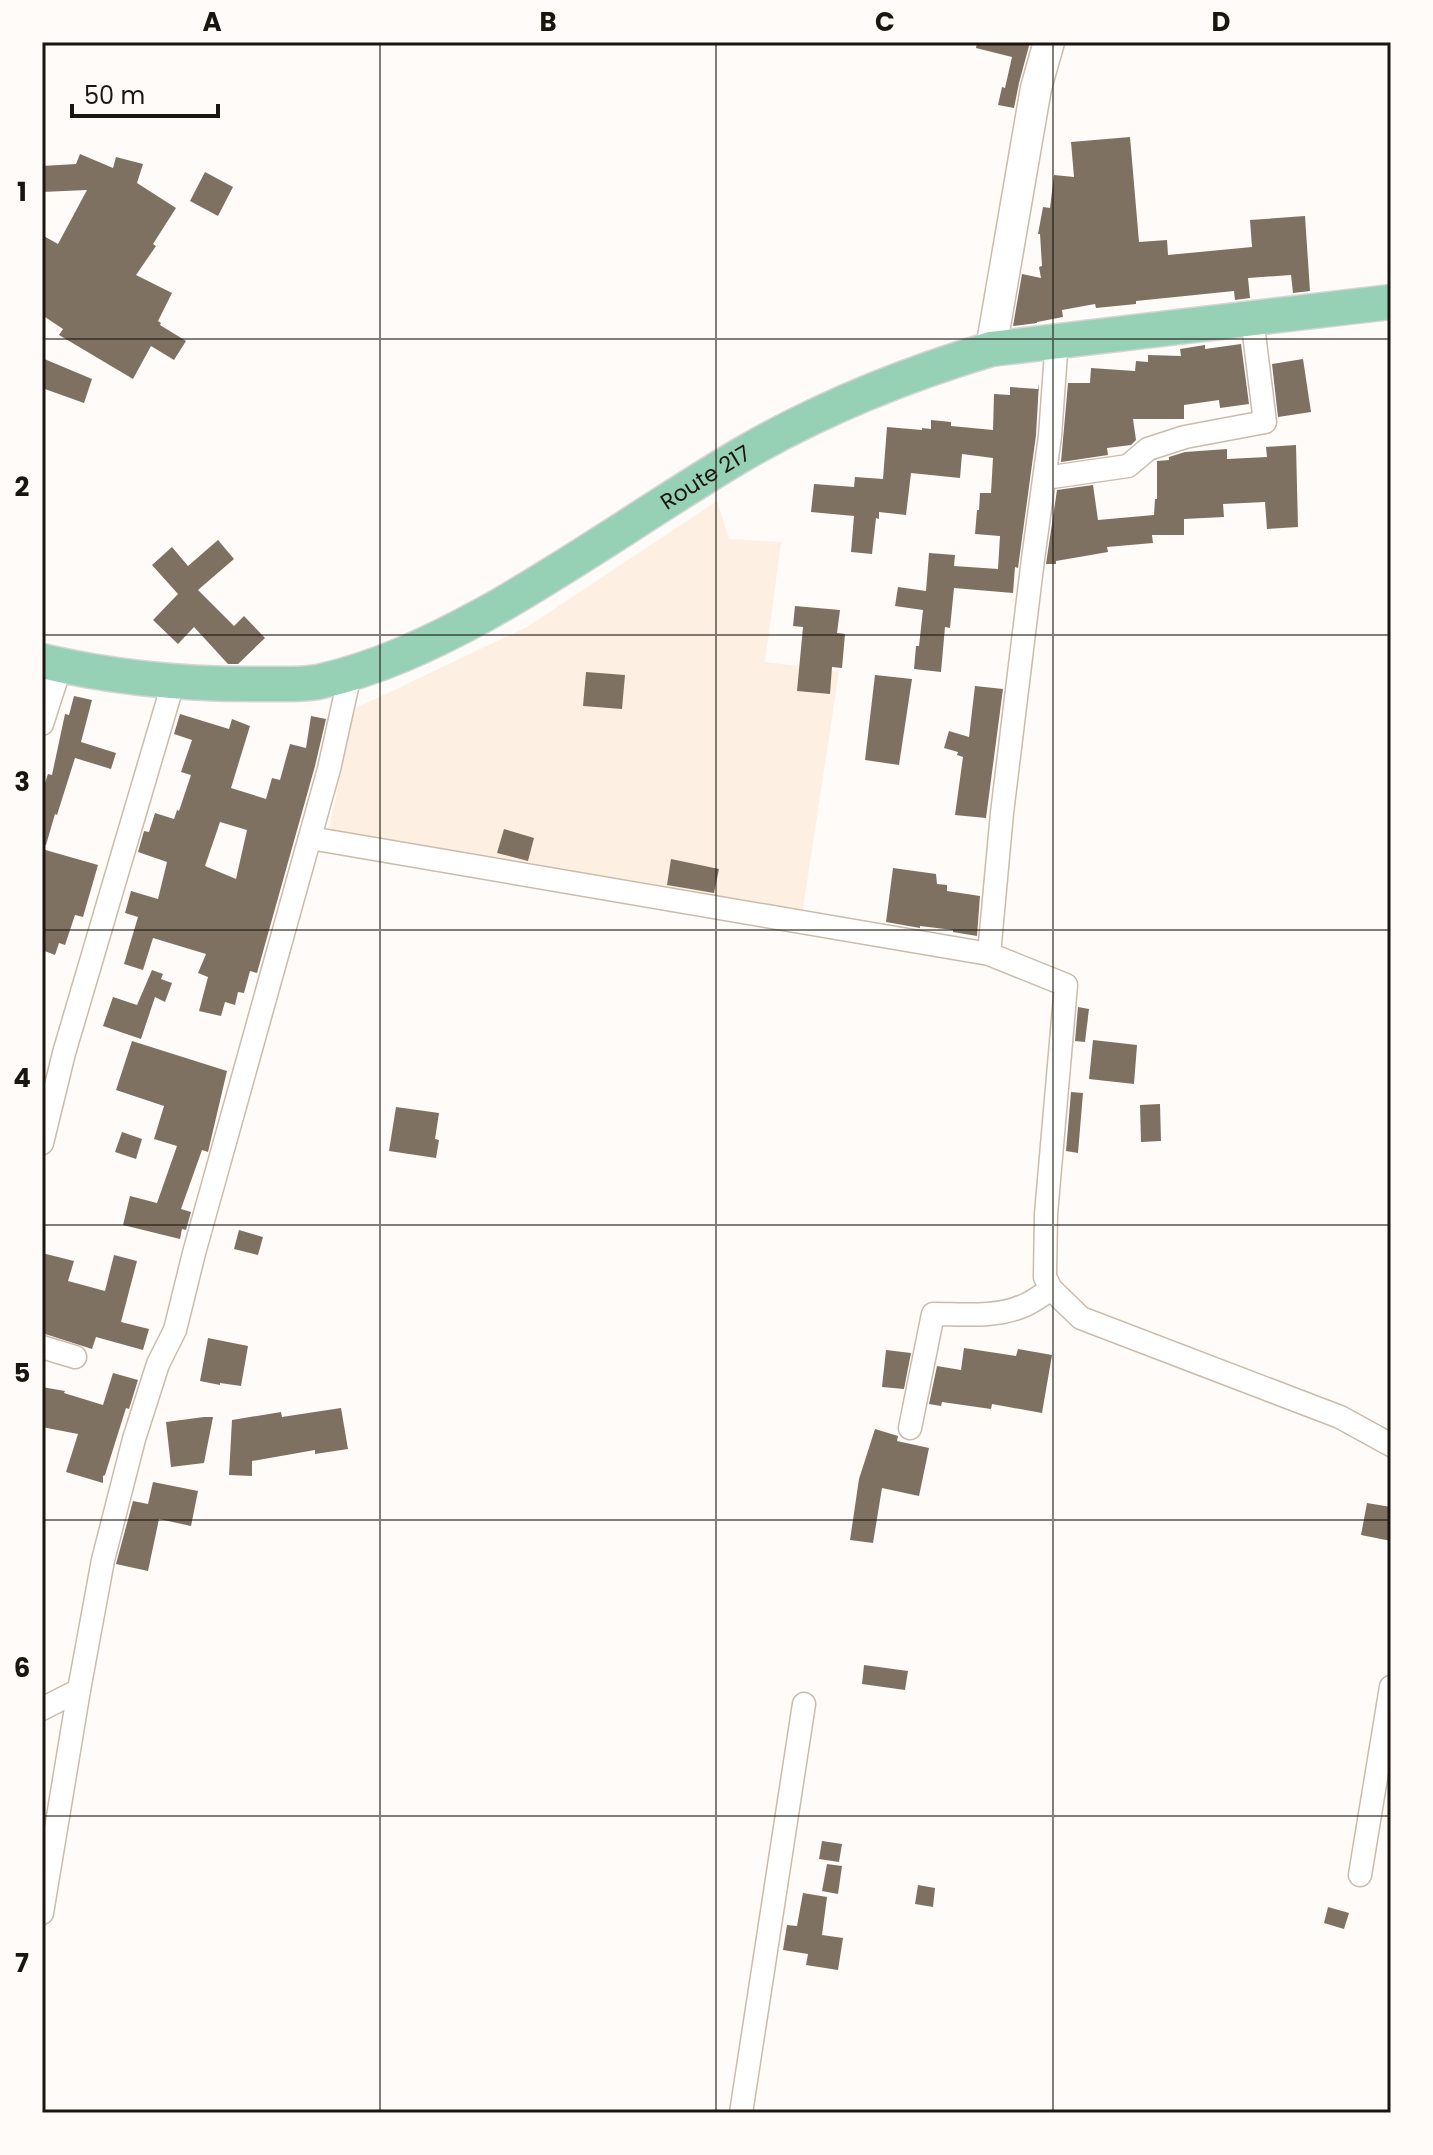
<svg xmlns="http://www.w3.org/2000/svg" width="1433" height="2155" font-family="Poppins,sans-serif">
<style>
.built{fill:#fdefe2}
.building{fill:#7f7162;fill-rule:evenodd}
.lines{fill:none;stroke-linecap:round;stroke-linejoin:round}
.street-casing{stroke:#cabbab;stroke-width:25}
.secondary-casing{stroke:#cabbab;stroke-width:33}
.primary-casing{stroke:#d6d5d4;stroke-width:37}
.street{stroke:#fff;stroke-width:22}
.secondary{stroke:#fff;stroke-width:30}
.primary{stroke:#97d1b5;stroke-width:34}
.grid{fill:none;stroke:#1b150f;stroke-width:2;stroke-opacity:0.55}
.labels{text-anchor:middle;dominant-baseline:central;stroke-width:7;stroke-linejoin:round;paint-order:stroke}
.street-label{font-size:22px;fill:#1b150f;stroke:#fefbf8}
.neatline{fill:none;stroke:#1b150f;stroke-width:3}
.grid-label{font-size:26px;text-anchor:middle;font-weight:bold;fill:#1b150f}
</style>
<rect width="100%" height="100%" fill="#fefbf8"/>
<!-- built -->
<polygon class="built" points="717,501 729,539 781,542 765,662 839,671 802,915 329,830 354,709 527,627"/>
<!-- building -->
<g class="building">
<polygon points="977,42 1030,42 1019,83 1014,108 998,105 1002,87 1005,88 1012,57 976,48"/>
<polygon points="1130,137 1139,242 1167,240 1168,255 1252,247 1250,220 1305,216 1310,291 1293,293 1291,275 1248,278 1250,298 1235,300 1234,291 1136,301 1136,304 1096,308 1095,304 1062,310 1063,317 1037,322 1037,323 1013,326 1022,274 1041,278 1039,267 1042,266 1040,234 1038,234 1043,207 1050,208 1054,175 1074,177 1071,142"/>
<polygon points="80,154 113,168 116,157 143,164 137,183 176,208 153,244 156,246 136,275 172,293 158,321 161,323 160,325 186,341 174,360 151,346 133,379 59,335 63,329 42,315 42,235 58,244 87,190 42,192 42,166 76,164"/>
<polygon points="205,172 233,187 218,216 190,201"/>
<polygon points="1241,344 1249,404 1220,408 1219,400 1184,405 1184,419 1133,419 1136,440 1131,445 1107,448 1108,455 1061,462 1068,383 1090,383 1091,368 1135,371 1136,361 1148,362 1148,355 1181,356 1180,349 1205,345 1205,349"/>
<polygon points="42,358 92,379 84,403 42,388"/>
<polygon points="1303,359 1311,412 1278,417 1272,364"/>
<polygon points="1039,383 1036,435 1018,568 1015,567 1013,593 954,588 950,628 945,627 941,672 914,669 916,646 919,646 923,610 895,606 898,587 926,591 929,553 955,555 954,566 998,569 1000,536 975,534 977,510 979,510 980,493 991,493 993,458 962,454 960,478 911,473 906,515 879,512 879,519 876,518 872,554 851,552 854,516 811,512 814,484 854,487 855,477 883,479 887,427 922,430 922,428 931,429 931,420 951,422 951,426 993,430 994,394 1010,395 1010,387 1038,389"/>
<polygon points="1296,445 1298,527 1267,529 1265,502 1223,504 1224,517 1184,519 1184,535 1152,535 1153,543 1107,547 1108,552 1056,561 1056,564 1046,564 1057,490 1093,485 1098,520 1154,515 1155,499 1157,499 1157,461 1169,460 1169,457 1185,452 1227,449 1227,459 1267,457 1266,447"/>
<polygon points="218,540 234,559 198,590 234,626 244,616 265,638 238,664 228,664 194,627 178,644 153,620 178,594 152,565 172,547 188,566"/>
<polygon points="795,606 840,610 837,633 845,634 842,668 832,667 830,694 797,691 803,627 793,626"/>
<polygon points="586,672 625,675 622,709 583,706"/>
<polygon points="875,675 912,679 899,765 865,760"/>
<polygon points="975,686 1003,689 986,818 955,815 963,757 957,755 958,752 944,748 949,731 969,737"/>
<polygon points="74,696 92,700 81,742 116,753 111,769 75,758 57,815 55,814 46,845 42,845 42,792 48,774 52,775 65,714 69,715"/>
<path d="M 180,714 L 229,729 L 232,719 L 250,726 L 231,788 L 266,799 L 272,778 L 280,780 L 290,744 L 306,748 L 311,716 L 326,719 L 315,766 L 257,973 L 250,971 L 244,993 L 238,992 L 235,1005 L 225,1002 L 221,1016 L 199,1011 L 208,977 L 198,973 L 206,954 L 153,938 L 143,970 L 124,964 L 138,917 L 125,913 L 131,891 L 158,899 L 167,862 L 138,852 L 144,831 L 149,832 L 155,813 L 174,819 L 177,810 L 179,811 L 191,775 L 181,772 L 192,740 L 174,734 ZM 220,822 L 247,830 L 236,879 L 205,866 Z"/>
<polygon points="504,829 534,838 528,861 497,853"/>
<polygon points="42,849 98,865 83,917 75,915 65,945 59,943 55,955 42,950"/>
<polygon points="671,859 719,869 714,893 667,885"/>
<polygon points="893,868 936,874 937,884 947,885 947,891 980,896 977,936 953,932 953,930 920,926 920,928 886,922"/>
<polygon points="152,970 163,974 161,979 172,983 165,1002 155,997 141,1039 103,1026 113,997 137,1005"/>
<polygon points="1078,1007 1089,1009 1085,1042 1075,1041"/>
<polygon points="1093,1040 1137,1045 1134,1084 1089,1079"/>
<polygon points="132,1041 227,1071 208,1152 202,1150 181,1209 191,1212 186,1230 182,1229 180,1239 123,1225 130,1196 157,1203 177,1146 154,1139 164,1106 116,1090"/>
<polygon points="1071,1092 1083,1093 1078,1153 1066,1151"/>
<polygon points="1160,1104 1161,1141 1141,1142 1140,1105"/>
<polygon points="396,1107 439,1113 435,1139 439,1140 436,1158 389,1151"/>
<polygon points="122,1132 142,1139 136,1159 115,1152"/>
<polygon points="239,1230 263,1237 258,1255 234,1249"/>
<polygon points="42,1253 74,1261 68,1281 105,1291 114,1255 137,1261 121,1322 149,1329 143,1350 96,1337 92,1349 42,1333"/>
<polygon points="208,1338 248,1346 241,1386 220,1383 220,1385 200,1381"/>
<polygon points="964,1348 1016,1356 1018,1349 1052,1355 1042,1413 992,1404 991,1409 942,1402 941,1406 929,1404 937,1366 961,1370"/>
<polygon points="886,1350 911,1353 904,1389 882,1387"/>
<polygon points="113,1373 138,1380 129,1409 126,1408 105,1475 103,1476 103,1483 66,1472 78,1434 42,1427 42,1387 65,1391 64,1393 103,1405"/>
<polygon points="341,1408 348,1449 315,1454 315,1450 252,1461 252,1476 229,1475 232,1420 281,1412 282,1417"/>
<polygon points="204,1417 213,1417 204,1463 171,1467 166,1422"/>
<polygon points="875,1429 898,1436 897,1441 929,1448 919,1496 882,1488 873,1543 850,1540 859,1479"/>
<polygon points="153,1482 198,1491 191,1526 159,1519 148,1571 116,1564 133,1501 148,1504"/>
<polygon points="1367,1503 1391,1507 1391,1541 1361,1535"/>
<polygon points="864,1665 908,1671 905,1690 862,1684"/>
<polygon points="822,1841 842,1844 839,1862 819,1859"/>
<polygon points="827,1864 842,1866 838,1894 822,1891"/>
<polygon points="918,1885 935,1888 933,1907 915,1904"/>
<polygon points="803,1893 827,1897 822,1935 843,1938 838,1970 806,1965 808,1954 783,1950 787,1925 797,1926"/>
<polygon points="1328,1907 1349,1913 1344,1929 1324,1923"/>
</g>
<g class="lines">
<defs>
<g id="street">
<polyline points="1045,478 1128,466 1148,449 1185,437 1265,422 1252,318"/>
<polyline points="42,724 61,665"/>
<polyline points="310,838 989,954 1066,985 1046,1214 1045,1277 1051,1289 1081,1318 1340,1417 1391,1445"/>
<polyline points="989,954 1002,813 1033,559 1050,436 1057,339"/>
<polyline points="42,1143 64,1053 174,680"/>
<polyline points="42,1347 75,1357"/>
<path d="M 910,1428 L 933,1314 C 962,1314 995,1318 1023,1306 C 1033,1302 1042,1295 1051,1289"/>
<polyline points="42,1709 79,1690"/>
<polyline points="1360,1875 1391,1687"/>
<polyline points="42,1913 79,1690 103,1560 134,1439 158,1364 175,1330 194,1253 329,769 350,674"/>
<polyline points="741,2113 804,1704"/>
</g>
<polyline id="secondary" points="991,349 1036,88 1049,42"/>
<g id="primary">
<path id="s1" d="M 42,661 C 114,678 190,685 264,684 C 281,684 301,685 318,682 C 377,669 432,643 485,614 C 573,565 655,506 741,455 C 820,409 904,375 991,349 L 1391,302"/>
</g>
</defs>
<!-- street casing -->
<use href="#street" class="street-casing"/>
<!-- secondary casing -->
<use href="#secondary" class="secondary-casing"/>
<!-- primary casing -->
<use href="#primary" class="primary-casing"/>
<!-- street -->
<use href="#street" class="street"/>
<!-- secondary -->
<use href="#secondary" class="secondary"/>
<!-- primary -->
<use href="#primary" class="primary"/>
</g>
<!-- grid -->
<path class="grid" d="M 380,42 L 380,2113M 716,42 L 716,2113M 1053,42 L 1053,2113M 42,339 L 1391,339M 42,635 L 1391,635M 42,930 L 1391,930M 42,1225 L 1391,1225M 42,1520 L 1391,1520M 42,1816 L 1391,1816"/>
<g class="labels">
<!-- street labels -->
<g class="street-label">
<text stroke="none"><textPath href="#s1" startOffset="718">Route 217</textPath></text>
</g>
</g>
<!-- border -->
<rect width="1433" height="2155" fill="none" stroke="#fefbf8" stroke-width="88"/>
<!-- scale -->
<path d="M72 104v12h146v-12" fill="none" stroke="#1b150f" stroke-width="4"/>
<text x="84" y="104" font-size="24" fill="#1b150f" stroke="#fefbf8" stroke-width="6" paint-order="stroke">50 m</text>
<rect x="44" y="44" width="1345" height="2067" class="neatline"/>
<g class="grid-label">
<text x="212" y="31">A</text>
<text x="548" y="31">B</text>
<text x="885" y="31">C</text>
<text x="1221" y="31">D</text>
<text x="22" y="201">1</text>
<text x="22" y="496">2</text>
<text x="22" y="791">3</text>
<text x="22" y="1087">4</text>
<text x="22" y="1382">5</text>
<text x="22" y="1677">6</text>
<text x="22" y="1972">7</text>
</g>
</svg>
